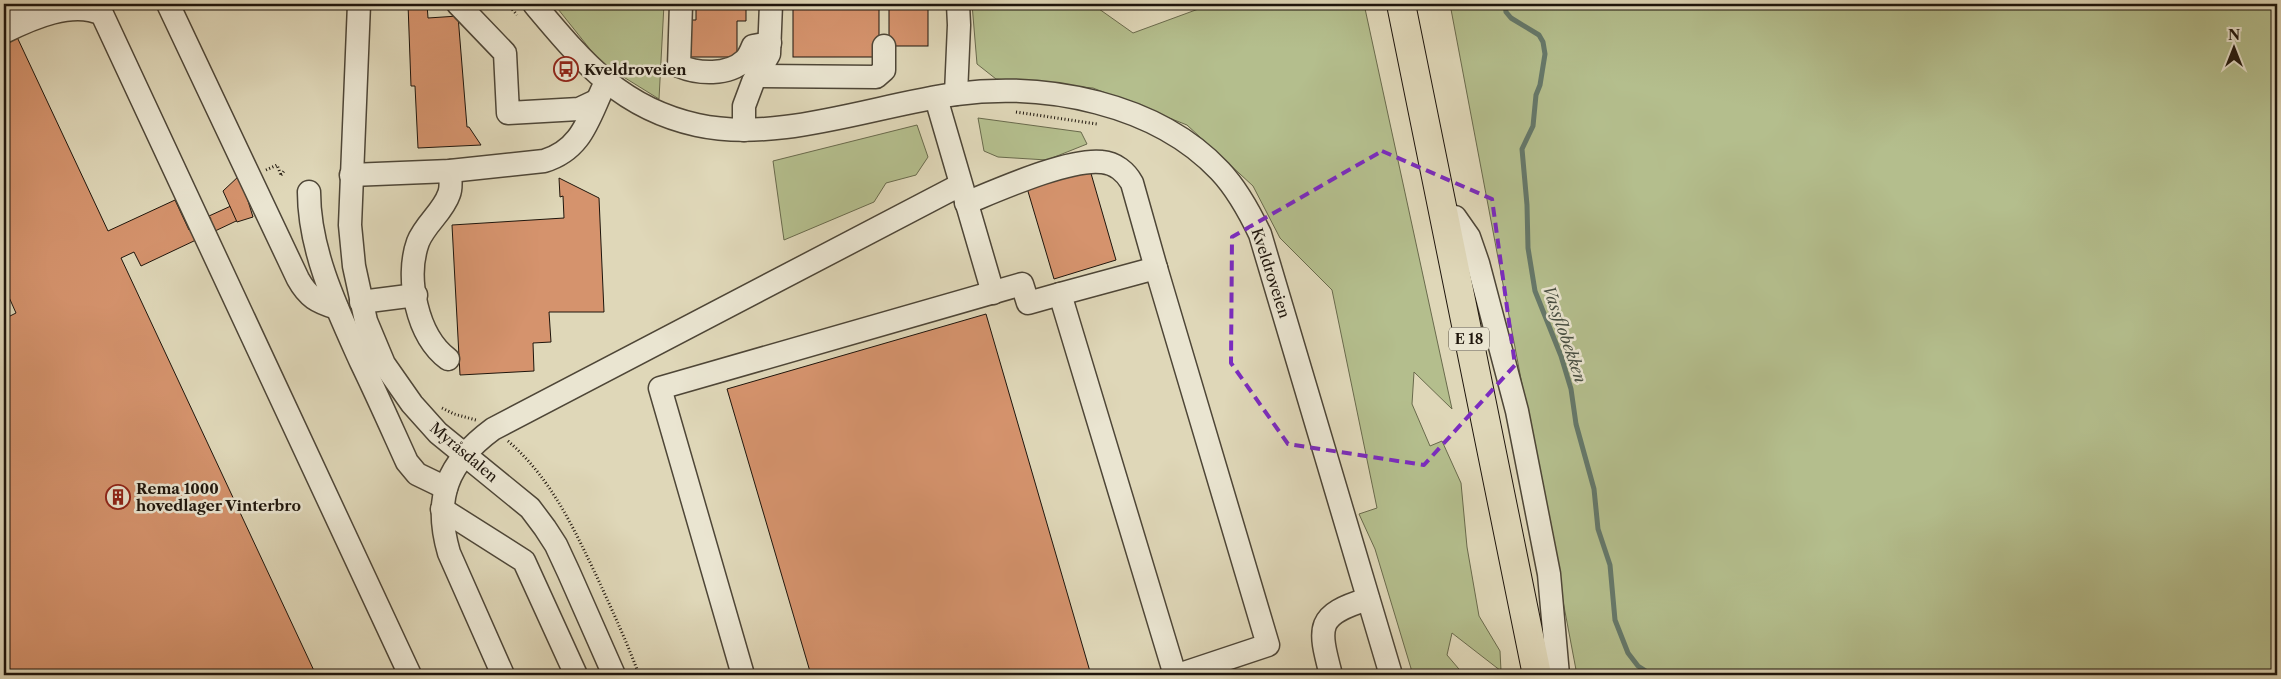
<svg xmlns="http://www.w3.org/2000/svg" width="2281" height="679" font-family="'Libre Caslon Text',serif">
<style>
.green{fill:#b4be8d;stroke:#696a4c}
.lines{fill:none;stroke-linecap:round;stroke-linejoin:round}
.stream{stroke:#65786a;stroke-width:5}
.building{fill:#d5936d;stroke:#1e150c}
.minor-casing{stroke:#4e4637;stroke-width:25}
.highway-casing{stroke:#1e150c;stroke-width:30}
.path{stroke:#1e150c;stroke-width:3;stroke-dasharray:1 2.5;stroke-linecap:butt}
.minor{stroke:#eae5d1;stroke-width:22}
.highway{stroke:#dfd7b8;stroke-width:28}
.marked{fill:none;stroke:#7b2cbf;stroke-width:4;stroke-dasharray:10 6;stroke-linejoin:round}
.labels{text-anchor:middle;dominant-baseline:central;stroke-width:5;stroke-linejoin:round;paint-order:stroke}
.shield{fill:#eae5d1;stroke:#5b5347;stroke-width:1}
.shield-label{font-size:14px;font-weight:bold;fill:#1e150c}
.poi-label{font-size:15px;font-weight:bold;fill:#1e150c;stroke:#eae5d1;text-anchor:start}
.street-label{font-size:15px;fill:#1e150c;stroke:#eae5d1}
.water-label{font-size:16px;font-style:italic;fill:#484f43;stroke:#eae5d1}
</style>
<rect width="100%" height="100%" fill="#dfd7b8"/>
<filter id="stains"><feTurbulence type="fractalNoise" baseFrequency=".004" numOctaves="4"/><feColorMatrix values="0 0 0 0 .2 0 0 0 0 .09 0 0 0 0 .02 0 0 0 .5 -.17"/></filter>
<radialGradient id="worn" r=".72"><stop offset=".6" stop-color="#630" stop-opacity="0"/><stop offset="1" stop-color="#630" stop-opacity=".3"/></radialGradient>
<!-- green -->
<g class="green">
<polygon points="554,4 664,4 659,99 601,63"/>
<polygon points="972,4 1092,4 1133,33 1212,4 1364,4 1452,409 1414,372 1412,404 1430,446 1442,441 1461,483 1467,547 1479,616 1500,651 1501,671 1452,633 1447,655 1464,675 1413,675 1375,549 1359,514 1377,508 1332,290 1280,238 1253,186 1187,125 1093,88 996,79 977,64"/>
<polygon points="1450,4 2277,4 2277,675 1577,675"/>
<polygon points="978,118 1081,132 1087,144 1047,160 998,157 984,151"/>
<polygon points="917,125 928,157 916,175 886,183 874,202 784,240 773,161"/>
</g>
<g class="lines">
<!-- stream -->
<polyline class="stream" points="1505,4 1506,12 1511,18 1539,35 1543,42 1545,54 1540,85 1536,95 1533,126 1522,149 1527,205 1528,248 1535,291 1561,356 1571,389 1576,424 1594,489 1598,529 1610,565 1615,620 1628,653 1638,666 1652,675"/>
</g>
<!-- building -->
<g class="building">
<polygon points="408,4 427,4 428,18 458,16 467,127 469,127 481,145 418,148 415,86 411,86"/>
<polygon points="696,4 746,4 746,21 737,21 737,57 687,57 687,20 696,20"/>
<rect x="793" y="4" width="86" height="53"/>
<rect x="889" y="7" width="39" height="39"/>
<polygon points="17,37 108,231 175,200 189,230 211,219 209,216 244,200 251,214 141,266 134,252 121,258 316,675 4,675 4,319 16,313 4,286 4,43"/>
<polygon points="1090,170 1116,260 1054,279 1027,188"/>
<polygon points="240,175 253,217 237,222 223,191"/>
<polygon points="559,178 599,198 604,312 549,312 551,342 533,343 534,371 460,375 452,225 564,218 563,196 560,197"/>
<polygon points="986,314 1091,675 811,675 727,389"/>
</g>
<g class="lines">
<defs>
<g id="minor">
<path d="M 168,4 L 298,279 C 308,297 317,302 337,308"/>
<polyline points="359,4 350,225 354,266 366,321 384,364 412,404 438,433 530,508 545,528 556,545 569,573 614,675"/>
<polyline points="458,4 505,53 508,113 579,109 596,101"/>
<path d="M 534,4 C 582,61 620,108 697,125 C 778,143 875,105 956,94 C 1045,82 1156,103 1220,171 C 1237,189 1249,211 1260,234 L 1391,675"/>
<path d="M 681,4 L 679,66 C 698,74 728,76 745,60 C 748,57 751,51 753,46 L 770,43"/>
<polyline points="4,14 27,4"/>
<path d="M 4,32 C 32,18 73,0 102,14 L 410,675"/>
<polyline points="756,76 876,77 884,70 884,46"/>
<polyline points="956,94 959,25 958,4"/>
<polyline points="936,98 993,293"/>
<polyline points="744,130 744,106 753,82 769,54 771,4"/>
<path d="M 351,175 L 450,171 L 544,161 C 584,149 589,115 606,82"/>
<path d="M 309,192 C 309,251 337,309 361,362 C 377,395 392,429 407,462 L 417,474 L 446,488"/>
<path d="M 966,203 C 998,190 1069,158 1102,162 C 1115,163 1126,172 1132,183 L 1156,268"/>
<polyline points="1455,217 1469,237 1478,263 1517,411 1549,574 1558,675"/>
<polyline points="1060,294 1156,268 1268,645 1178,675"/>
<polyline points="361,302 416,295"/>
<path d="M 448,359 C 417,336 405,278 418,242 C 425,224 443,212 449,194 C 452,187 450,178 450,171"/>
<polyline points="442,509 524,561 576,675"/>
<path d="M 503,675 L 449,553 C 433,498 447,463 493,429 L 960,185"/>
<polyline points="743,675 660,388 1022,284 1028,303 1060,294 1175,675"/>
<path d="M 1331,675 C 1318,626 1316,615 1368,599"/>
</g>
<polyline id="highway" points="1401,4 1537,675"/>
</defs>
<!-- minor casing -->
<use href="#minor" class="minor-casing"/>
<!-- highway casing -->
<use href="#highway" class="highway-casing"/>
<!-- path -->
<g class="path">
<polyline points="508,4 517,15"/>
<polyline points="1016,112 1097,124"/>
<polyline points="266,170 277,165 281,175"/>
<polyline points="281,175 284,171"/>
<polyline points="442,408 454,414 476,420"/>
<path d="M 508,441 C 551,478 573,527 597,577 C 612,610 627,642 639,675"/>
</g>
<!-- minor -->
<use href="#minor" class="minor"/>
<!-- highway -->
<use href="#highway" class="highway"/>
</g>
<!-- marked area -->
<path class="marked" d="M 1382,151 L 1492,199 L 1515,365 L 1424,465 L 1288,444 L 1231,363 L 1232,237 Z"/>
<!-- icons -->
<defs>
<symbol id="bus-ring" viewBox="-11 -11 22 22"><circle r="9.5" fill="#eae5d1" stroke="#8f2418" stroke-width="1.5"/><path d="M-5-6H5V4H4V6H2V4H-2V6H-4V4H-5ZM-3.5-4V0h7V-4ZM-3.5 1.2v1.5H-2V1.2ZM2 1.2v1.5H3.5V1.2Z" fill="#8f2418"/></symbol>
<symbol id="building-ring" viewBox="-11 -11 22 22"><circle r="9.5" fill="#eae5d1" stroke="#8f2418" stroke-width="1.5"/><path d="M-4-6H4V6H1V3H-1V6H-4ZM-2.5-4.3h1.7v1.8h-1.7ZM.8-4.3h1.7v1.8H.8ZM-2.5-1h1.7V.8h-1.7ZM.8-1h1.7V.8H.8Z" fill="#8f2418"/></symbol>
</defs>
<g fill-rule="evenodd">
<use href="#bus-ring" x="552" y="55" width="28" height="28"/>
<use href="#building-ring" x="104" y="483" width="28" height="28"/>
</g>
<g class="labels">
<!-- shield labels -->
<rect class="shield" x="1449" y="327.5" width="40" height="23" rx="4"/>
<g class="shield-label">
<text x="1469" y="339">E 18</text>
</g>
<!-- poi labels -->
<g class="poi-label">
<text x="584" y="69">Kveldroveien</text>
<text x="136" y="488">Rema 1000<tspan x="136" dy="17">hovedlager Vinterbro</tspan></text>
</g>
<!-- street labels -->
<g class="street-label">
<text transform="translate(1271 273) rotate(72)">Kveldroveien</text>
<text transform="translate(464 452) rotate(40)">Myråsdalen</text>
</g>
<!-- water labels -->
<g class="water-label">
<text transform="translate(1565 334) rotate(71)">Vassflobekken</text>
</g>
</g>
<!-- margin -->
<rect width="2281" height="679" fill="none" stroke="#dfd7b8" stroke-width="20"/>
<rect x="5" y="5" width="2271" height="669" fill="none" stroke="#1e150c" stroke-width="2.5"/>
<rect x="10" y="10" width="2261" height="659" fill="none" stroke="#1e150c"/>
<!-- north arrow -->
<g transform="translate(2234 48)" stroke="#eae5d1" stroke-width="4" paint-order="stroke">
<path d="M0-4L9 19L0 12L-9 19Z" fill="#1e150c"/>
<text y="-8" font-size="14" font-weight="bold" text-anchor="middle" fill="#1e150c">N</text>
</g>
<rect width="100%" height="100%" filter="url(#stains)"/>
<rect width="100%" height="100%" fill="url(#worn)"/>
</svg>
